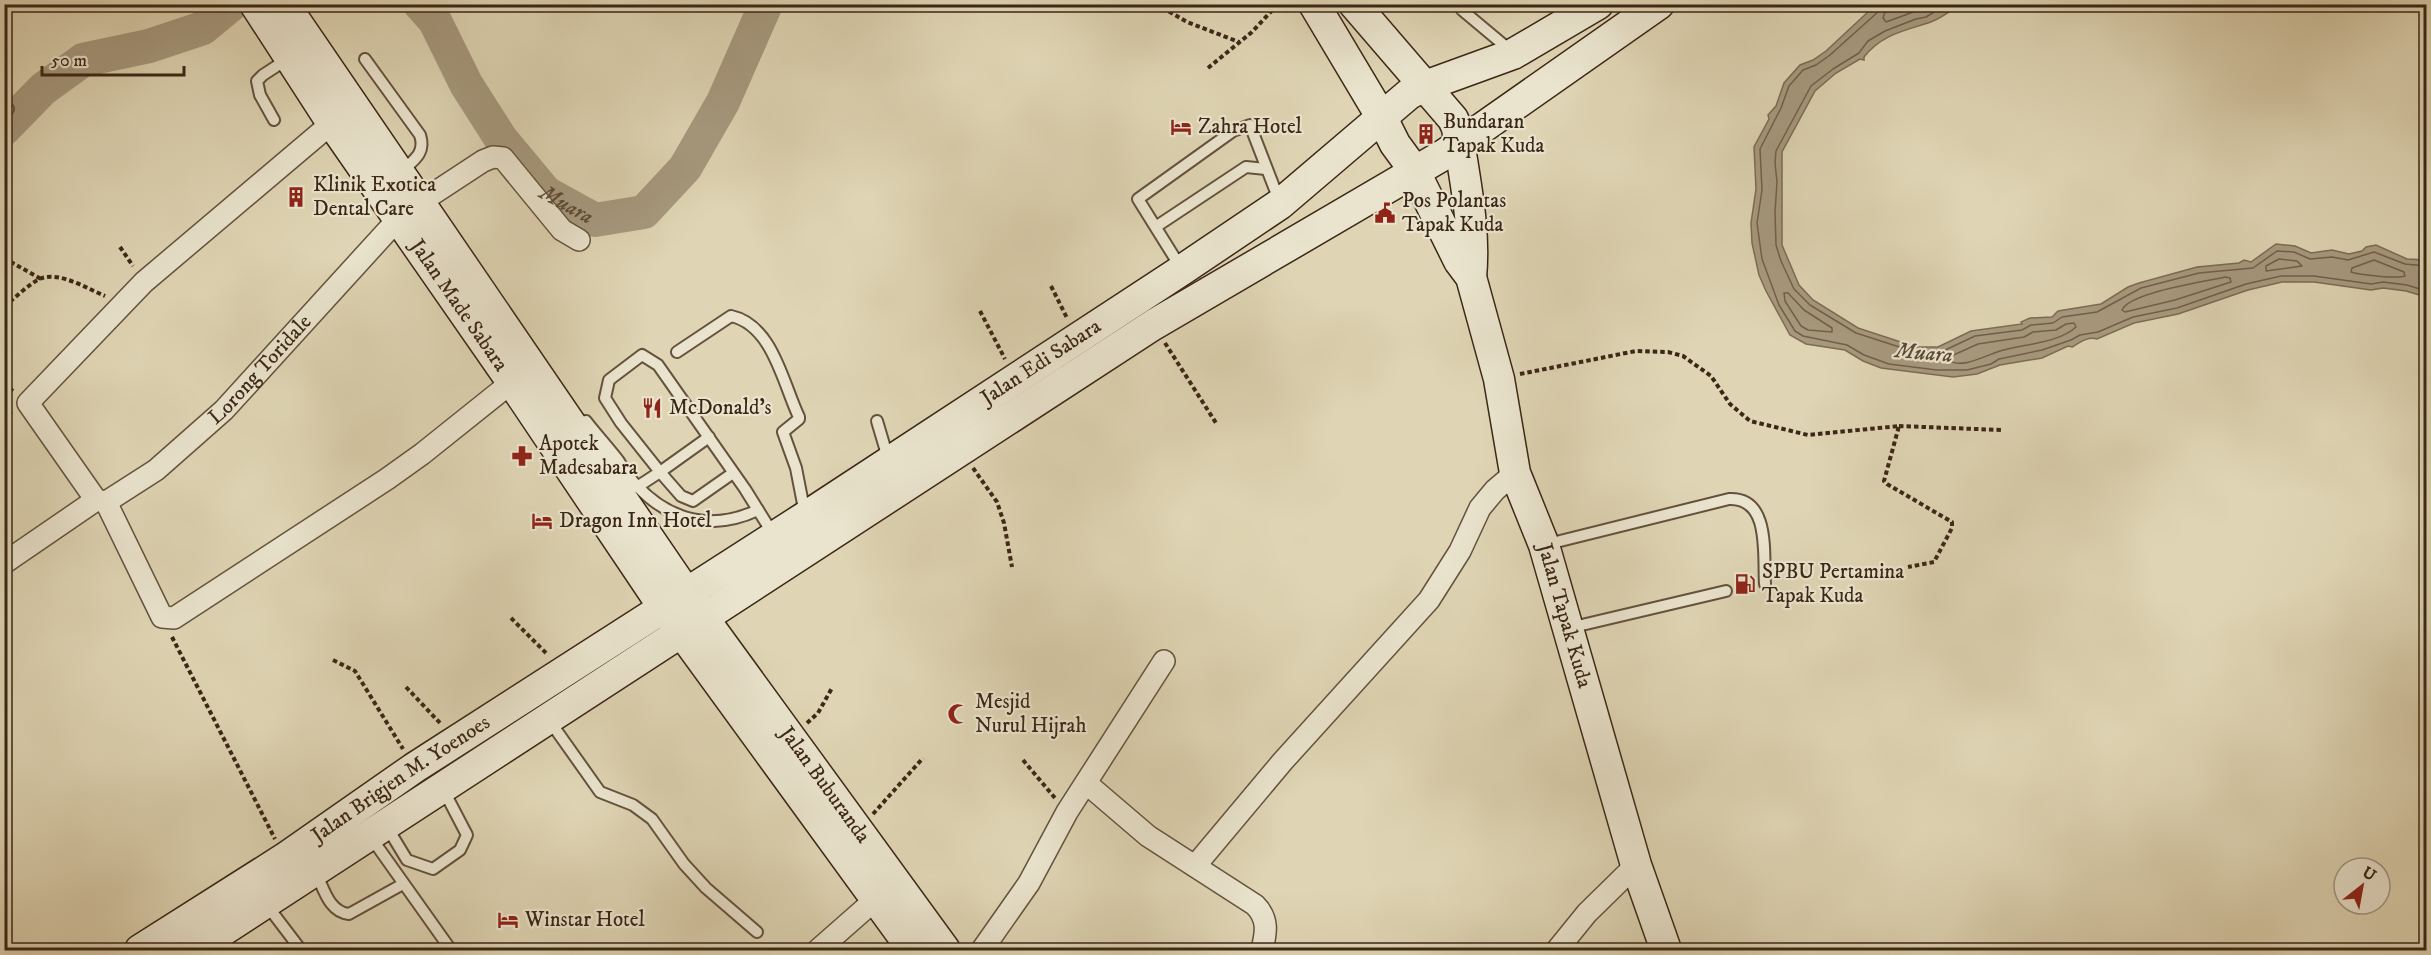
<svg xmlns="http://www.w3.org/2000/svg" width="2431" height="955" font-family="'IM FELL DW Pica',serif">
<rect width="100%" height="100%" fill="#dfd5b4"/>
<filter id="stains"><feTurbulence type="fractalNoise" baseFrequency=".00333" numOctaves="4"/><feColorMatrix values="0 0 0 0 .2 0 0 0 0 .09 0 0 0 0 .02 0 0 0 .5 -.17"/></filter>
<radialGradient id="worn" r=".72"><stop offset=".6" stop-color="#630" stop-opacity="0"/><stop offset="1" stop-color="#630" stop-opacity=".3"/></radialGradient>
<path fill="#a79a7f" stroke="#7c6c55" stroke-width="1.5" d="M 1879,5 L 1961,5 C 1950,10 1941,19 1928,23 C 1903,31 1881,35 1864,57 L 1864,60 L 1860,59 L 1836,73 L 1815,91 L 1782,152 L 1782,245 L 1799,285 L 1813,300 L 1858,328 L 1916,347 L 1938,347 L 1971,331 L 2022,324 L 2021,322 L 2030,318 L 2052,317 L 2058,311 L 2101,304 L 2128,287 L 2139,283 L 2197,267 L 2239,263 L 2244,260 L 2251,262 L 2276,244 L 2295,246 L 2311,253 L 2332,250 L 2349,254 L 2362,251 L 2366,247 L 2376,245 L 2407,259 L 2426,260 L 2426,297 L 2406,291 L 2383,288 L 2371,290 L 2314,282 L 2282,282 L 2248,290 L 2178,314 L 2134,323 L 2097,339 C 2088,336 2079,343 2072,347 L 2068,346 L 2042,358 L 2000,365 L 1977,374 L 1953,377 L 1881,368 L 1863,361 L 1845,350 L 1806,344 L 1790,335 L 1766,291 L 1759,275 L 1752,243 L 1751,223 L 1756,189 L 1754,147 L 1769,119 L 1768,115 L 1776,106 L 1784,83 L 1800,65 L 1813,60 L 1826,51 L 1870,10 Z"/>
<g fill="none" stroke-linecap="round" stroke-linejoin="round">
<g stroke="#71604b" stroke-width="1.5">
<polyline points="1881,4 1879,11 1830,55 1816,65 1803,70 1789,86 1781,108 1760,149 1762,190 1757,223 1762,259 1779,305 1795,331 1803,336 1847,345 1864,355 1889,364 1937,370 1967,370 1991,364 1999,359 2042,350 2071,340 2080,335 2098,332 2133,317 2177,308 2246,284 2281,276 2314,276 2371,284 2383,282 2407,285 2426,291"/>
<polyline points="1888,4 1883,18 1886,22 1935,4"/>
<polyline points="1947,4 1926,17 1916,19 1885,31 1868,41 1859,53 1833,69 1811,86 1776,151 1775,163 1777,182 1775,212 1776,245 1781,261 1794,289 1810,305 1856,333 1915,352 1939,353 1975,336 2022,330 2031,325 2053,323 2062,317 2097,312 2141,288 2199,273 2253,268 2277,251 2294,252 2310,259 2332,257 2348,260 2374,252 2405,264 2426,266"/>
<polygon points="2279,259 2297,261 2302,266 2266,271 2266,266"/>
<path d="M 2374,260 L 2404,272 L 2405,276 C 2397,279 2360,275 2351,272 L 2352,268 Z"/>
<path d="M 2225,277 L 2230,278 L 2231,282 L 2175,300 L 2125,312 L 2122,310 C 2130,292 2205,282 2225,277 Z"/>
<polygon points="1784,293 1788,293 1804,310 1832,328 1832,332 1808,330 1801,326 1785,301"/>
<path d="M 2066,324 L 2074,323 L 2076,327 C 2058,344 2020,344 1997,352 C 1983,357 1961,369 1948,360 L 1949,357 L 1978,344 L 2024,337 L 2033,332 L 2056,330 Z"/>
</g>
<g stroke="#a79a7f" stroke-width="34">
<path id="s1" d="M 420,4 L 435,21 L 466,84 L 501,139 L 546,193 L 595,220 L 644,212 L 685,168 L 723,102 L 766,4"/>
<polyline points="4,129 43,89 83,60 149,46 203,28 232,4"/>
</g>
<g stroke="#64523e" stroke-width="14">
<g id="lane">
<polyline points="1462,10 1511,51"/>
<path d="M 365,59 L 420,135 C 426,153 414,160 402,171"/>
<polyline points="4,103 8,109"/>
<polyline points="274,120 260,95 257,81 263,75 289,58"/>
<polyline points="1157,226 1246,167 1266,169"/>
<polyline points="1181,268 1138,199 1233,131 1250,125 1279,200"/>
<path d="M 677,352 L 731,316 C 773,325 783,384 799,417 L 799,419 L 783,432 L 796,468 L 805,514"/>
<path d="M 586,421 C 596,434 608,447 618,460 C 624,469 630,479 637,486 C 671,522 713,531 758,510"/>
<polyline points="877,421 888,458"/>
<polyline points="709,437 660,472 681,496 693,501 733,473"/>
<polyline points="637,487 660,472 621,423 605,398 609,380 642,355 658,365 745,489 773,534"/>
<path d="M 1544,545 L 1729,499 C 1771,497 1763,555 1765,584"/>
<polyline points="1569,628 1726,591"/>
<polyline points="549,720 600,792 633,805 652,819 684,864 706,888 757,932"/>
<polyline points="387,827 407,860 433,869 460,850 467,835 443,789"/>
<polyline points="370,836 451,950"/>
<path d="M 316,873 C 324,889 329,912 349,914 L 403,884"/>
<polyline points="266,904 301,950"/>
</g>
</g>
<g stroke="#64523e" stroke-width="24">
<g id="street">
<polyline points="332,123 144,282 28,403 96,500 106,502 162,617 174,618 387,479 422,454 512,382"/>
<polyline points="419,203 483,161 493,157 503,158 562,230 579,240"/>
<path id="s2" d="M 106,502 L 156,470 L 224,410 L 399,218"/>
<polyline points="4,563 96,500"/>
<path d="M 1086,783 L 1148,836 L 1255,905 C 1269,919 1266,933 1262,950"/>
<polyline points="1195,866 1283,761 1429,600 1460,551 1480,508 1495,490 1515,473"/>
<polyline points="818,950 876,899"/>
<polyline points="982,950 1029,883 1067,812 1164,661"/>
<polyline points="1557,950 1587,913 1636,865"/>
</g>
</g>
<g stroke="#3b2717" stroke-width="33">
<g id="secondary">
<path id="s3" d="M 255,4 L 332,123 L 512,382 L 664,608 L 913,950"/>
<path id="s4" d="M 284,4 L 704,619 L 945,950"/>
<path id="s5" d="M 1314,4 L 1382,118 L 1395,144 L 1414,170 L 1459,261 L 1471,277 L 1499,379 L 1515,473 L 1544,545 L 1636,865 L 1666,950"/>
<path d="M 1354,4 L 1453,119 L 1457,128 C 1464,177 1476,228 1471,277"/>
<path id="s6" d="M 140,950 L 285,858 L 414,768 L 805,517 L 1182,270 L 1280,204 L 1409,94 L 1425,86 L 1513,54 L 1598,4"/>
<polyline points="193,950 1153,325 1445,154 1659,4"/>
</g>
</g>
<g stroke="#3b2717" stroke-width="4" stroke-dasharray="4.5 3" stroke-linecap="butt">
<polyline points="1156,4 1187,22 1239,42"/>
<polyline points="1208,68 1252,32 1278,4"/>
<polyline points="120,247 133,266"/>
<polyline points="4,258 41,279"/>
<polyline points="1051,286 1067,318"/>
<path d="M 4,306 C 16,298 29,283 42,278 C 61,272 88,289 105,296"/>
<polyline points="980,311 1005,359"/>
<polyline points="1165,343 1216,423"/>
<polyline points="1520,374 1636,351 1668,352 1683,356 1711,376 1730,404 1750,421 1808,435 1899,426 1884,481 1887,484 1952,522 1952,528 1934,562 1908,567"/>
<polyline points="4,384 13,391"/>
<polyline points="4,416 12,412"/>
<polyline points="1899,426 2001,430"/>
<polyline points="973,468 997,502 1004,523 1012,567"/>
<polyline points="511,618 547,654"/>
<polyline points="172,637 275,839"/>
<polyline points="333,660 355,671 403,749"/>
<polyline points="406,687 440,723"/>
<polyline points="807,723 818,713 832,688"/>
<polyline points="1023,760 1055,798"/>
<polyline points="873,814 923,758"/>
</g>
<use href="#lane" stroke="#eae4ce" stroke-width="10"/>
<use href="#street" stroke="#eae4ce" stroke-width="21"/>
<use href="#secondary" stroke="#eae4ce" stroke-width="30"/>
</g>
<defs>
<g id="hotel-bare" transform="scale(1.62)"><path d="M-6-4.5h1.5V1H6V5H4.5V3h-9V5H-6ZM-4 0a1.8 1.8 0 1 1 3.6 0ZM.5 0V-2.5h3Q6-2.5 6 0Z" fill="#8f2418" stroke="#eae4ce" stroke-width="2.5" paint-order="stroke"/></g>
<g id="building-bare" transform="scale(1.62)"><path d="M-4-6H4V6H1V3H-1V6H-4ZM-2.5-4.3h1.7v1.8h-1.7ZM.8-4.3h1.7v1.8H.8ZM-2.5-1h1.7V.8h-1.7ZM.8-1h1.7V.8H.8Z" fill="#8f2418" stroke="#eae4ce" stroke-width="2.5" paint-order="stroke"/></g>
<g id="civic-bare" transform="scale(1.62)"><path d="M-.6-6.5H3V-4.5H.6V-3L4-1V1h2V6H-6V1h2V-1L-.6-3ZM-1.2 2.5V6h2.4V2.5Z" fill="#8f2418" stroke="#eae4ce" stroke-width="2.5" paint-order="stroke"/></g>
<g id="restaurant-bare" transform="scale(1.62)"><path d="M-5-6h1v4h1v-4h1v4h1v-4h1v5L-1.5 .5V6h-2V.5L-5-1ZM5-6V6H3V1.5H1.5Q1.5-4 5-6Z" fill="#8f2418" stroke="#eae4ce" stroke-width="2.5" paint-order="stroke"/></g>
<g id="pharmacy-bare" transform="scale(1.62)"><path d="M-2-6h4v4h4v4h-4v4h-4v-4h-4v-4h4Z" fill="#8f2418" stroke="#eae4ce" stroke-width="2.5" paint-order="stroke"/></g>
<g id="fuel-bare" transform="scale(1.62)"><path d="M-5.5-6h7V0h2V4h1.3V-2.5L3-4.5l.8-.8L6-3V5H2.5V1h-1V6h-7ZM-4.2-4.7v3.2H.2V-4.7Z" fill="#8f2418" stroke="#eae4ce" stroke-width="2.5" paint-order="stroke"/></g>
<g id="mosque-bare" transform="scale(1.62)"><path d="M3.5-4.9A6 6 0 1 0 3.5 4.9A5 5 0 1 1 3.5-4.9Z" fill="#8f2418" stroke="#eae4ce" stroke-width="2.5" paint-order="stroke"/></g>
</defs>
<g fill-rule="evenodd">
<use href="#hotel-bare" x="1181" y="127"/>
<use href="#building-bare" x="1426" y="134"/>
<use href="#building-bare" x="296" y="197"/>
<use href="#civic-bare" x="1385" y="213"/>
<use href="#restaurant-bare" x="652" y="408"/>
<use href="#pharmacy-bare" x="522" y="456"/>
<use href="#hotel-bare" x="542" y="521"/>
<use href="#fuel-bare" x="1745" y="584"/>
<use href="#mosque-bare" x="958" y="714"/>
<use href="#hotel-bare" x="508" y="920"/>
</g>
<g text-anchor="middle" dominant-baseline="central" stroke-width="4.5" stroke-linejoin="round" paint-order="stroke">
<g font-size="21" fill="#3b2717" stroke="#eae4ce" text-anchor="start">
<text x="1443" y="122">Bundaran<tspan x="1443" dy="24">Tapak Kuda</tspan></text>
<text x="1198" y="127">Zahra Hotel</text>
<text x="313" y="185">Klinik Exotica<tspan x="313" dy="24">Dental Care</tspan></text>
<text x="1402" y="201">Pos Polantas<tspan x="1402" dy="24">Tapak Kuda</tspan></text>
<text x="669" y="408">McDonald's</text>
<text x="539" y="444">Apotek<tspan x="539" dy="24">Madesabara</tspan></text>
<text x="559" y="521">Dragon Inn Hotel</text>
<text x="1762" y="572">SPBU Pertamina<tspan x="1762" dy="24">Tapak Kuda</tspan></text>
<text x="975" y="702">Mesjid<tspan x="975" dy="24">Nurul Hijrah</tspan></text>
<text x="525" y="920">Winstar Hotel</text>
</g>
<g font-size="21" fill="#3b2717" stroke="#eae4ce">
<text stroke="none"><textPath href="#s3" startOffset="364">Jalan Made Sabara</textPath></text>
<text stroke="none"><textPath href="#s6" startOffset="1076">Jalan Edi Sabara</textPath></text>
<text stroke="none"><textPath href="#s2" startOffset="204">Lorong Toridale</textPath></text>
<text stroke="none"><textPath href="#s5" startOffset="668">Jalan Tapak Kuda</textPath></text>
<text stroke="none"><textPath href="#s6" startOffset="312">Jalan Brigjen M. Yoenoes</textPath></text>
<text stroke="none"><textPath href="#s4" startOffset="950">Jalan Buburanda</textPath></text>
</g>
<g font-size="22" font-style="italic" fill="#5b4a36" stroke="#eae4ce">
<text stroke="none"><textPath href="#s1" startOffset="252">Muara</textPath></text>
<text transform="translate(1924 353) rotate(5)">Muara</text>
</g>
</g>
<rect width="2431" height="955" fill="none" stroke="#dfd5b4" stroke-width="24"/>
<rect x="6" y="6" width="2419" height="943" fill="none" stroke="#3b2717" stroke-width="3"/>
<rect x="12" y="12" width="2407" height="931" fill="none" stroke="#3b2717" stroke-width="1.5"/>
<g transform="translate(2362 886) rotate(31)"><circle r="28" fill="#eae4ce" stroke="#a49885" stroke-width="1.5"/>
<path d="M0-4.5L10 22L0 15L-10 22Z" fill="#8f2418"/>
<text y="-9" font-size="16" font-weight="bold" text-anchor="middle" fill="#3b2717">U</text>
</g>
<path d="M42 66v9h142v-9" fill="none" stroke="#3b2717" stroke-width="3"/>
<text x="51" y="66" font-size="18" fill="#3b2717" stroke="#eae4ce" stroke-width="4.5" paint-order="stroke">50 m</text>
<rect width="100%" height="100%" filter="url(#stains)"/>
<rect width="100%" height="100%" fill="url(#worn)"/>
</svg>
